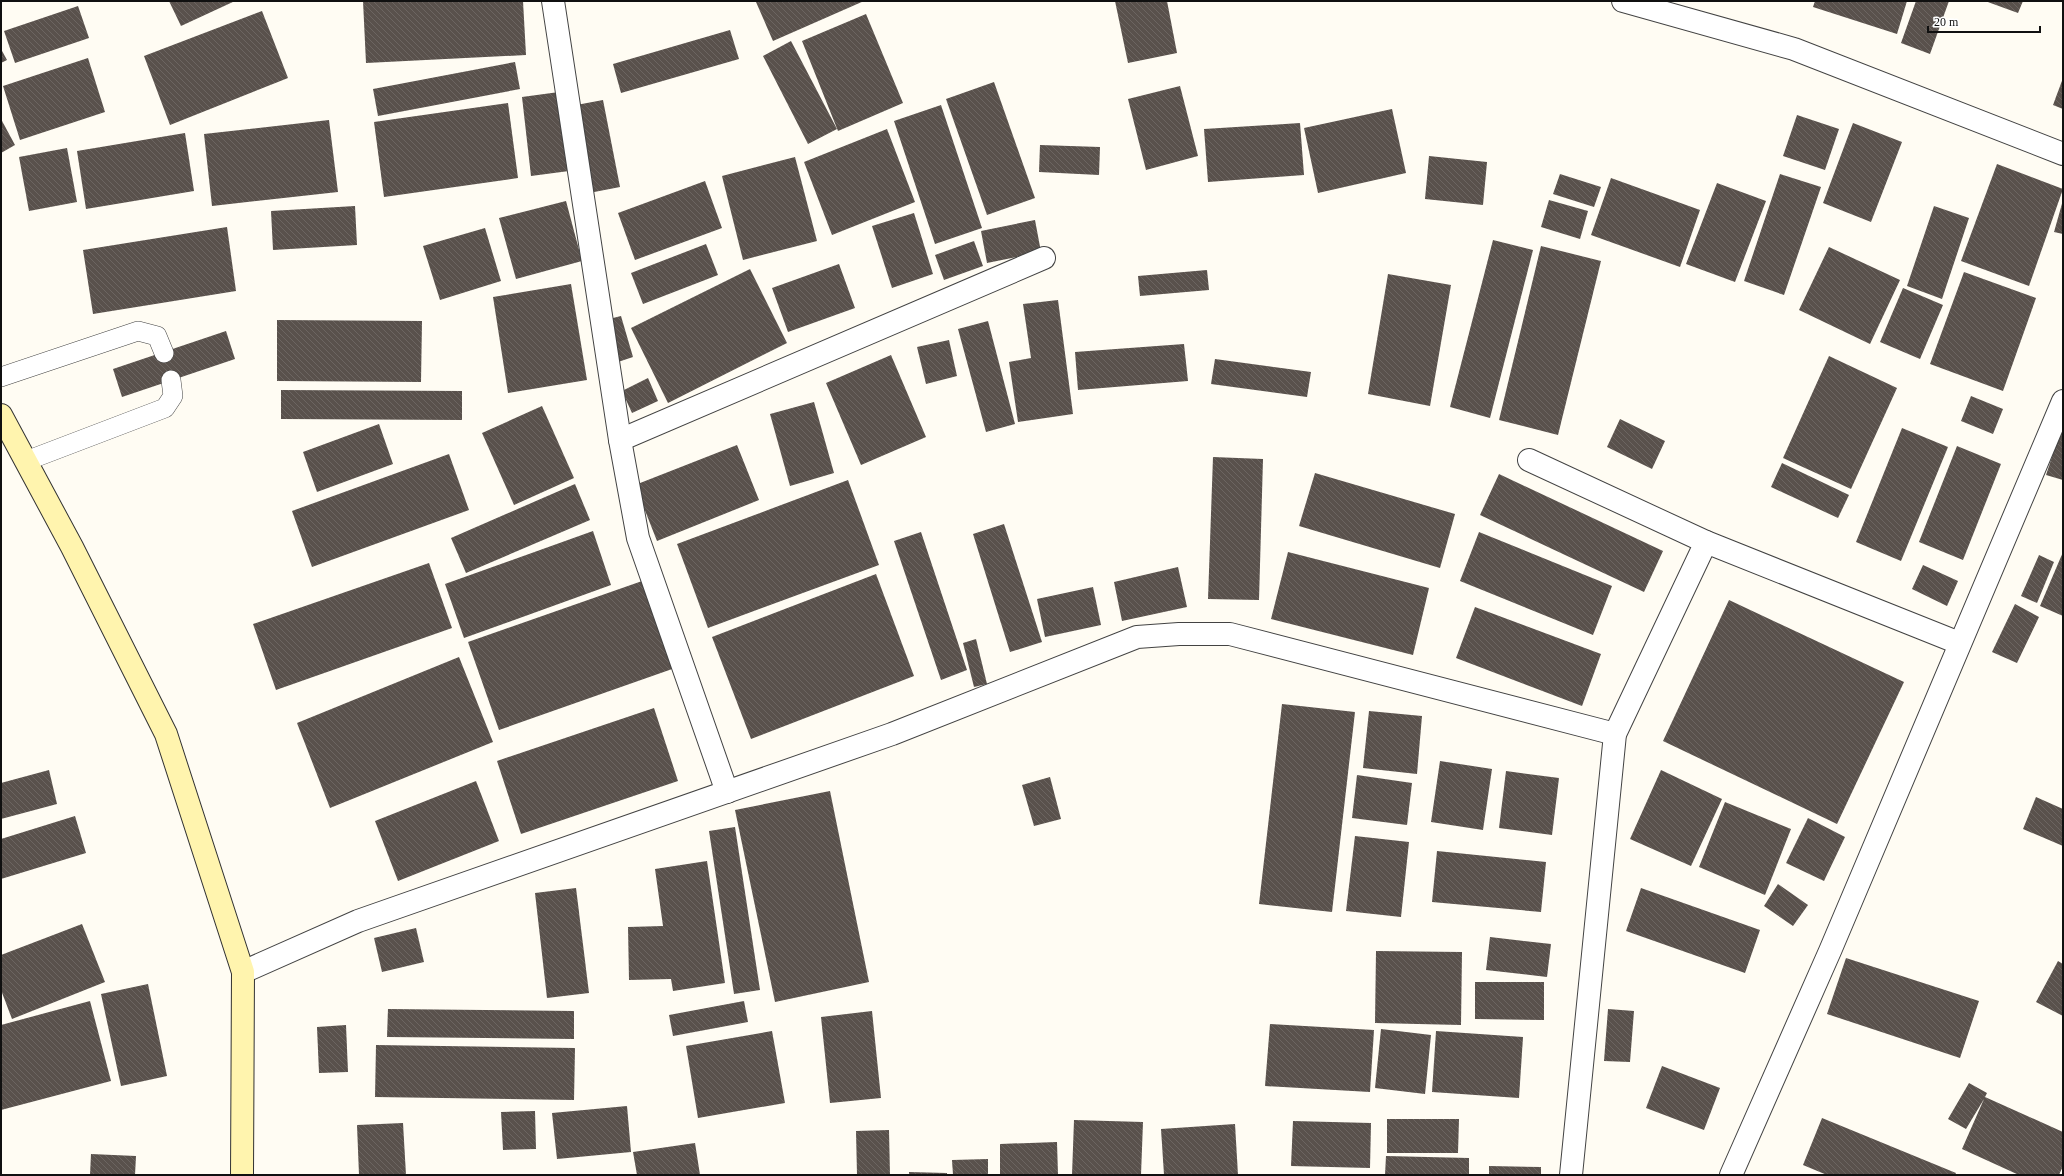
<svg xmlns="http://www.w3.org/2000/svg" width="2064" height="1176" font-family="Georgia,serif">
<defs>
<pattern id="building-back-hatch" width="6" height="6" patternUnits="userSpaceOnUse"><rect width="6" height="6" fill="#59514c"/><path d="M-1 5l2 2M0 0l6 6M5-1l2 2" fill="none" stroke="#6c6561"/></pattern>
</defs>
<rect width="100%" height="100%" fill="#fffcf3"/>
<g fill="url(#building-back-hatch)">
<polygon points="169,1 235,1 181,26"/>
<polygon points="363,1 523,1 526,55 366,63"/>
<polygon points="758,1 864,1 773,41 756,2"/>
<polygon points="1115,1 1167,1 1177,53 1128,63"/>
<polygon points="1815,1 1907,1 1897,34 1813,7"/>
<polygon points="1916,1 1949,1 1930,54 1901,43"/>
<polygon points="1985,1 2023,1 2018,13"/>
<polygon points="78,6 89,38 15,63 4,31"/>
<polygon points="262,11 288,78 170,125 144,56"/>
<polygon points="866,14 903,103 838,131 802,41"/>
<polygon points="730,30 739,59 621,93 613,64"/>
<polygon points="791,41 837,129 808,144 763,56"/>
<polygon points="1,49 7,60 1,63"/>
<polygon points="88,58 105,112 20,140 3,86"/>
<polygon points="515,62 520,89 378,116 373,89"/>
<polygon points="2063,78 2063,109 2053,105"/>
<polygon points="994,82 1035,198 987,215 946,99"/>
<polygon points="1180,86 1198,156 1146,170 1128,99"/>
<polygon points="559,92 569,171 531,176 522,97"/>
<polygon points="603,100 620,187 589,193 571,106"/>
<polygon points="508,103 518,178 384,197 374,122"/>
<polygon points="941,105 982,228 935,244 894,121"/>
<polygon points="1392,109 1406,173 1318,193 1304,128"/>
<polygon points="1797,115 1839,129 1825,170 1783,156"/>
<polygon points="1,119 15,145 1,153"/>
<polygon points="329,120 338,192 212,206 204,134"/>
<polygon points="1300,123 1304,175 1208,182 1204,129"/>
<polygon points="1853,123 1902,142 1871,222 1823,203"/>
<polygon points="887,129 915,202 832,235 804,162"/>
<polygon points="185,133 194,191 86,209 77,151"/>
<polygon points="1040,145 1100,147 1099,175 1039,172"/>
<polygon points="67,148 77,202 29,211 19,157"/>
<polygon points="1429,156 1487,162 1483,205 1425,199"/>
<polygon points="795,157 817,241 743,260 722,176"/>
<polygon points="1997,164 2063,189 2029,286 1961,261"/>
<polygon points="1560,174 1601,187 1594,207 1553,194"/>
<polygon points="1780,174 1821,187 1784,295 1744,281"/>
<polygon points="1611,178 1700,210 1680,267 1591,235"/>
<polygon points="705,181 722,228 635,260 618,213"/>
<polygon points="1717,183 1766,201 1735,282 1686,264"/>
<polygon points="1549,200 1588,211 1580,239 1541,227"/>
<polygon points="2063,200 2063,234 2054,232"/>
<polygon points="566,201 582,261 516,279 499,218"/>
<polygon points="355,206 357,245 273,250 271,211"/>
<polygon points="1934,206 1969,218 1942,299 1907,286"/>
<polygon points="914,213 933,274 892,288 872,226"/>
<polygon points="1035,220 1041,252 987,263 981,231"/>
<polygon points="227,227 236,291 93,314 83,250"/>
<polygon points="485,228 501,281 440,300 423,246"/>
<polygon points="1493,240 1533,250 1490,418 1450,407"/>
<polygon points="974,241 983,266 944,280 935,255"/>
<polygon points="706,244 718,275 643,304 631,273"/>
<polygon points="1541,246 1601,261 1558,435 1499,420"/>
<polygon points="1829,247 1900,280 1870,344 1799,310"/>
<polygon points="839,264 855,308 788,332 772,288"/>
<polygon points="750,269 787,343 668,403 631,328"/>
<polygon points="1207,270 1209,290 1140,296 1138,276"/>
<polygon points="1964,272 2036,298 2003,391 1930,364"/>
<polygon points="1388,274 1451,285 1430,406 1368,394"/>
<polygon points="571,284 587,380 508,393 493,297"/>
<polygon points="1903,288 1943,305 1920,359 1880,342"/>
<polygon points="1058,300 1073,414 1018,422 1009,362 1031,358 1023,304"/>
<polygon points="621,316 633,357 618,362 605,320"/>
<polygon points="277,320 422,321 421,382 277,381"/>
<polygon points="988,321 1015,424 986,432 958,329"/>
<polygon points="226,331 235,359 122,397 113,369"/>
<polygon points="949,340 957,376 926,384 917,347"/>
<polygon points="1184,344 1188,381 1078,390 1075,352"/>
<polygon points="891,355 926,437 861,465 826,383"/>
<polygon points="1829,356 1897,388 1851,489 1783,458"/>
<polygon points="1215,359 1311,372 1307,397 1211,384"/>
<polygon points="648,378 658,401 632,413 622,391"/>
<polygon points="281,390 462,391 462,420 281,419"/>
<polygon points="1971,396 2003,409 1993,434 1961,421"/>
<polygon points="814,402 834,473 790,486 770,414"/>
<polygon points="542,406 574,478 514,505 482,433"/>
<polygon points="1620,419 1665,441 1652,469 1607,447"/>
<polygon points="379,424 393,464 317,492 303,452"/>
<polygon points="2063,424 2063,480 2046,475"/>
<polygon points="1902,428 1948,447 1901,561 1856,542"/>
<polygon points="737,445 759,500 657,541 635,485"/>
<polygon points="1957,446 2001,464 1963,560 1919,542"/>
<polygon points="449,454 469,510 312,567 292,511"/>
<polygon points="1213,457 1263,459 1259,600 1208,599"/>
<polygon points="1782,463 1849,495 1838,518 1771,487"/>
<polygon points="1315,473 1455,514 1440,568 1299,526"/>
<polygon points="1499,474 1663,551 1644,592 1480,515"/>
<polygon points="848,480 879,565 708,628 677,544"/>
<polygon points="575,484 590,520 466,573 451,538"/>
<polygon points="1004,524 1042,642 1010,652 973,534"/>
<polygon points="593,531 611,585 464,638 445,584"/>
<polygon points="921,532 967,670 941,680 894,541"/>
<polygon points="1479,532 1612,586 1593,635 1460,581"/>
<polygon points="1288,552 1429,588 1413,655 1271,619"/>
<polygon points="2063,552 2063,616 2040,606"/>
<polygon points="2039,555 2054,562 2037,603 2021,596"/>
<polygon points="429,563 452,628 276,690 253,624"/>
<polygon points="1923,565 1958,581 1947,606 1912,589"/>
<polygon points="1178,567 1187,607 1122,621 1114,582"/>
<polygon points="876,574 914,676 751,739 712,637"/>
<polygon points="645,580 675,668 499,730 468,642"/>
<polygon points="1093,587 1101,625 1045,637 1037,599"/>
<polygon points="1729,600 1904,682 1837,824 1663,741"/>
<polygon points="2015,604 2039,617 2017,663 1992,652"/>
<polygon points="1475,607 1601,654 1582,706 1456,658"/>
<polygon points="976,639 987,684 974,687 963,643"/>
<polygon points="459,657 493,742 330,808 297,723"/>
<polygon points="1282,704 1355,712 1332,912 1259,904"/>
<polygon points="654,708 678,781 521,834 497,761"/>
<polygon points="1369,711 1422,716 1417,774 1363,768"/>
<polygon points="1440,761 1492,769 1483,830 1431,822"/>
<polygon points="49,770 57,804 1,819 1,783"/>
<polygon points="1661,770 1722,799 1691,866 1630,839"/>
<polygon points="1506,771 1559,778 1552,835 1499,828"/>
<polygon points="1357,775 1412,783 1407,825 1352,818"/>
<polygon points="1050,777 1061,819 1034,826 1022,785"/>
<polygon points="476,781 499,841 398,881 375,821"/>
<polygon points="830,791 869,982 775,1002 735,810"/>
<polygon points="2036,797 2063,809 2063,846 2023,829"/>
<polygon points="1725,802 1791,829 1765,895 1699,867"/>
<polygon points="75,816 86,853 1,879 1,839"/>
<polygon points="1808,818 1845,837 1824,881 1786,863"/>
<polygon points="735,827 760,990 734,994 709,831"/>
<polygon points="1355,836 1409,842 1401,917 1346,911"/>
<polygon points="1437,851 1546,862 1541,912 1432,902"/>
<polygon points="707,861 725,983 673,991 671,979 629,980 628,927 663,926 655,869"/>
<polygon points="1778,884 1808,905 1793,926 1764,906"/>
<polygon points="576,888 589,993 547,998 535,893"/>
<polygon points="1641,888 1760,930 1745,973 1626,931"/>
<polygon points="82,924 105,982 12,1019 1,990 1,955"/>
<polygon points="416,928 424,962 382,972 374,938"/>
<polygon points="1490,937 1551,944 1547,977 1486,970"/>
<polygon points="1376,951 1462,952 1461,1025 1375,1023"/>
<polygon points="1846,958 1979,1001 1960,1058 1827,1014"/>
<polygon points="2058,961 2063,964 2063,1016 2036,1002"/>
<polygon points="1475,982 1544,982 1544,1020 1475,1019"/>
<polygon points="148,984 167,1076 121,1086 101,994"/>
<polygon points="90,1001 111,1081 1,1110 1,1025"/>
<polygon points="744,1001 748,1022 673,1036 669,1015"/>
<polygon points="388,1009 574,1011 574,1039 387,1037"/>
<polygon points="1608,1009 1634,1011 1630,1062 1604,1061"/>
<polygon points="872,1011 881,1098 830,1103 821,1017"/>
<polygon points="1270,1024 1374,1030 1370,1092 1265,1086"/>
<polygon points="346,1025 348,1072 319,1073 317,1027"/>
<polygon points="1381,1029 1431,1035 1425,1094 1375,1088"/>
<polygon points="772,1031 785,1103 698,1118 686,1046"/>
<polygon points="1436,1031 1523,1037 1519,1098 1432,1092"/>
<polygon points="376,1045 575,1048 574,1100 375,1097"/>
<polygon points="1662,1066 1720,1088 1704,1130 1646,1108"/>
<polygon points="1969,1083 1987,1093 1985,1097 2063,1132 2063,1166 2059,1175 2019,1175 1962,1149 1984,1099 1966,1129 1948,1119"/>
<polygon points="627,1106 631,1152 557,1159 552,1113"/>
<polygon points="535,1111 536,1149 503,1150 501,1112"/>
<polygon points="1822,1118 1956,1173 1955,1175 1827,1175 1803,1165"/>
<polygon points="1387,1119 1459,1119 1458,1153 1387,1153"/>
<polygon points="1074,1120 1143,1122 1141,1175 1072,1175"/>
<polygon points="1293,1121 1371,1123 1370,1168 1291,1166"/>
<polygon points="403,1123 406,1175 359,1175 357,1125"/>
<polygon points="1235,1124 1238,1175 1164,1175 1161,1129"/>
<polygon points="889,1130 890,1175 857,1175 856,1131"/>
<polygon points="1057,1142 1058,1175 1000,1175 1000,1144"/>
<polygon points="695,1143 700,1175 637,1175 633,1152"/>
<polygon points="91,1154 136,1156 135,1175 90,1175"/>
<polygon points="1386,1156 1469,1158 1469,1175 1385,1175"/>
<polygon points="988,1159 988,1175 953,1175 952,1160"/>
<polygon points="1489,1166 1541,1167 1541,1175 1489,1175"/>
<polygon points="909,1172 947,1173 947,1175 909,1175"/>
</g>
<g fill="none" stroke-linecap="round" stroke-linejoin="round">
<g stroke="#434343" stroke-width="20">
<g id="lane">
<polyline points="1,377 138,331 157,336 164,353"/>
<polyline points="26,461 165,408 173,396 171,380"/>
</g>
</g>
<g stroke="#434343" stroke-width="24">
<g id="street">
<polyline points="553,1 620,440 638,538 727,792"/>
<polyline points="1623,1 1794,49 2063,154"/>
<polyline points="620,440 1044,258"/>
<polyline points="1529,460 1706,542"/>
<polyline points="243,972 358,921 892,734 1137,637 1179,634 1230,634 1615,734"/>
<polyline points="1571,1175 1615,734 1706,542 1959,643"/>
<polyline points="1731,1175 1830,951 2063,401"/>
</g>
</g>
<g stroke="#323232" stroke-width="24">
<polyline id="secondary" points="1,415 72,547 166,734 243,972 242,1175"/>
</g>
<use href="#lane" stroke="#fff" stroke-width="19"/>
<use href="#street" stroke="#fff" stroke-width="22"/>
<use href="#secondary" stroke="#fff4ae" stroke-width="22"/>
</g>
<rect width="2064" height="1176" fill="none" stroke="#101010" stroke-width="4"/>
<path d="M1928 26v6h112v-6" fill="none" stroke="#101010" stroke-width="2"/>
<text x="1934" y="26" font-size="12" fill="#101010" stroke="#ffffff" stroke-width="3" paint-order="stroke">20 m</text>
</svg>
